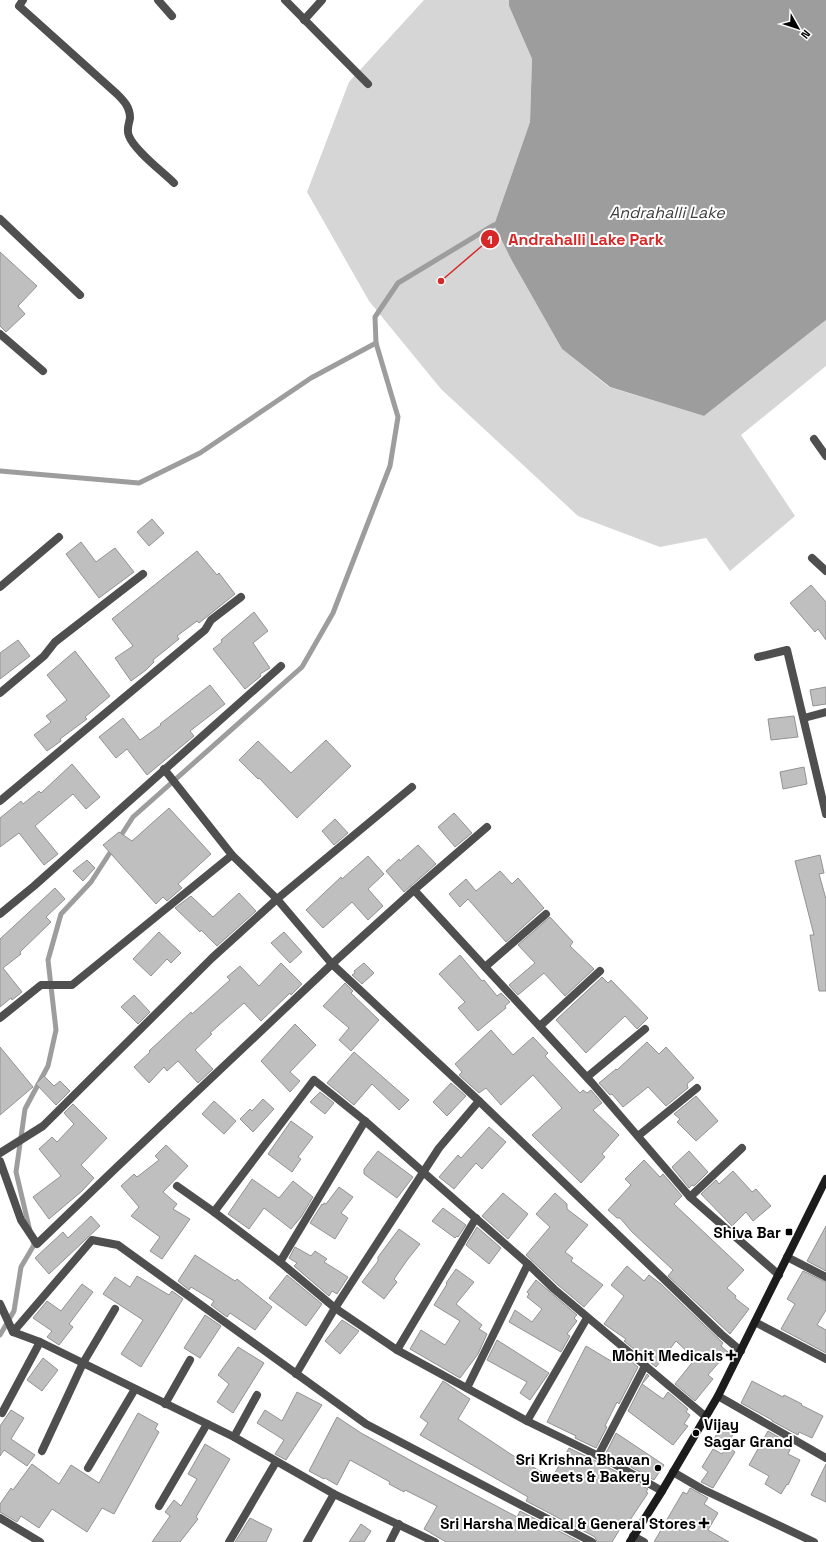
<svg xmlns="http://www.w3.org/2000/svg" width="826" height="1542" font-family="'Space Grotesk',sans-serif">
<rect width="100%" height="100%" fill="#fff"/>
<polygon fill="#d6d6d6" points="424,0 509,0 509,6 532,59 530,122 494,225 512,261 562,349 609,387 704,416 826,320 826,366 741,435 795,516 730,571 706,538 660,547 578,516 441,389 369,301 307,192 349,82"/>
<polygon fill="#9d9d9d" points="509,0 826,0 826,320 704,416 610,387 562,349 512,261 494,225 530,122 532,59 509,6"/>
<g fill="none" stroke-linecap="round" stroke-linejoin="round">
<g stroke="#9d9d9d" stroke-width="5">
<polyline points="0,471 139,483 200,453 311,378 376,343 375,317 398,283 494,225 501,224"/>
<polyline points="118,840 133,817 302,667 333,613 390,466 398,417 376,343"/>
<polyline points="30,1231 16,1172 25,1109 48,1066 56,1030 48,960 61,914 91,882 113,848"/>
<polyline points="0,1335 14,1311 21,1267 34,1245 33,1240"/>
</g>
</g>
<g fill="#bfbfbf" stroke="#939393">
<polygon points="0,252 37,286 18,306 25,314 6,332 0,326"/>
<polygon points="152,519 164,533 149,546 137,532"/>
<polygon points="81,542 96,562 115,548 134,572 99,598 66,554"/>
<polygon points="197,551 217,575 219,573 235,594 199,623 197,621 177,636 179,639 153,660 154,662 146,670 131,681 115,658 133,646 112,619"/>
<polygon points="811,585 826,602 826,640 818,629 815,632 790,603"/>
<polygon points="254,612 268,631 253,643 270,668 260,674 261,676 245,689 213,649 222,642 221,640"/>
<polygon points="18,640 30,656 0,679 0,653"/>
<polygon points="75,651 110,696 85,717 87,719 60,739 61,741 47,751 34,735 51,722 46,716 67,700 47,675"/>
<polygon points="210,685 225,704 190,731 194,736 147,775 127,749 116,758 99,737 123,718 140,740 161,725 160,724"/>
<polygon points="826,687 826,704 813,706 810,690"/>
<polygon points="794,716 798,737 771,740 768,719"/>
<polygon points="326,740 351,766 297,818 259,778 258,779 239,760 258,741 291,773"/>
<polygon points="72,764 100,797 86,809 73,794 35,826 58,854 44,865 19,833 0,847 0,818 21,801 23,804 39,791 41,793"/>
<polygon points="804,767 807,784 783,789 780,772"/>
<polygon points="169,808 211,854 178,884 182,888 167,901 163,897 156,904 103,845 119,832 132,841"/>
<polygon points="454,813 472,833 455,847 438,827"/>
<polygon points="335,819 348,833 334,845 322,831"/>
<polygon points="418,845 436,864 404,892 386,871 399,859 400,861"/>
<polygon points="820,855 824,873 819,874 826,899 826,991 819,991 810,935 814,935 795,861"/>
<polygon points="368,856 384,874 368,889 383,906 368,920 352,902 323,928 306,910 341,877 342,879"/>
<polygon points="87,860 95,868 83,881 73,871"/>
<polygon points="500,871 512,884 518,878 544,908 506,942 468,899 460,907 449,894 466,879 476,891"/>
<polygon points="55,888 65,899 46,917 51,922 20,952 21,954 3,968 22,992 12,1000 11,998 0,1007 0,939"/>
<polygon points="239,893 256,911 217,946 201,930 200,932 175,908 191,896 213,917"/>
<polygon points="550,917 573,942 570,946 594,969 565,996 544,973 518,995 509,985 535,963 518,945"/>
<polygon points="159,932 181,953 171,963 167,959 151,976 133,959"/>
<polygon points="284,932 302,952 290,963 271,943"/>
<polygon points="460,955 482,981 484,980 497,996 501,993 510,1002 505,1006 506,1008 478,1031 458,1008 465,1002 439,974"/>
<polygon points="281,963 302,984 291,995 290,993 261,1021 244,1003 210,1033 212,1034 195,1050 213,1069 198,1083 178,1061 167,1071 164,1067 149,1083 134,1067 150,1052 149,1051 191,1012 192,1014 230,980 227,977 240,966 259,986"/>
<polygon points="364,963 374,973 362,984 352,975 355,973 354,971"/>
<polygon points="602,977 608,983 611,980 648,1018 637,1029 625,1016 586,1053 556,1020"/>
<polygon points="345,983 353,991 351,993 379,1020 351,1051 339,1040 349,1028 323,1006"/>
<polygon points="134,995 150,1012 138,1024 121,1007"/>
<polygon points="295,1024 316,1045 290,1072 300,1081 290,1092 261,1061"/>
<polygon points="491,1030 513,1055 533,1037 548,1053 545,1056 580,1093 583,1090 587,1093 591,1090 602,1103 593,1110 619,1135 602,1154 605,1157 581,1183 532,1135 562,1108 533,1075 501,1105 486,1088 479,1093 459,1075 462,1072 455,1064"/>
<polygon points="647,1042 659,1054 666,1047 694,1078 687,1084 688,1088 666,1106 648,1087 623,1107 612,1094 610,1095 599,1083 616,1069 617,1070"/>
<polygon points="0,1047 33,1087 0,1115"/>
<polygon points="354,1052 409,1100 399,1110 372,1084 354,1105 327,1083"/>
<polygon points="44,1076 54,1086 60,1081 70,1091 56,1105 36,1084"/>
<polygon points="451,1083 466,1096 447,1116 433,1102"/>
<polygon points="320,1092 334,1103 325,1114 310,1102"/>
<polygon points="696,1096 718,1121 696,1141 677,1122 680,1119 674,1114"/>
<polygon points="263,1099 274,1109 253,1132 240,1119 250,1109 252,1111"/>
<polygon points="214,1101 236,1121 224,1134 202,1114"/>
<polygon points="73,1104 107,1138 81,1165 94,1178 82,1191 49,1219 33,1197 61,1176 39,1149 52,1137 57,1142 74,1124 64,1113"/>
<polygon points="291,1121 313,1137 298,1157 301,1159 292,1172 268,1154"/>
<polygon points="489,1127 506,1142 482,1169 476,1163 454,1189 439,1177 458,1155 461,1158"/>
<polygon points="166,1145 188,1166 163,1192 177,1204 173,1209 190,1219 162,1259 150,1251 160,1237 131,1216 139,1207 121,1186 134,1174 137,1177 159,1160 155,1156"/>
<polygon points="378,1151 413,1177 397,1198 364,1174 364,1169"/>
<polygon points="689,1151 708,1172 694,1186 692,1185 689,1188 672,1167"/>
<polygon points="644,1160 660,1177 663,1174 682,1196 674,1204 744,1270 727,1288 736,1296 735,1298 749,1309 730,1334 668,1276 673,1270 632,1232 620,1218 617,1218 608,1210 631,1185 625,1179"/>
<polygon points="733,1171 752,1192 756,1189 771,1206 753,1221 746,1212 732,1226 701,1194 716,1180 719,1184"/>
<polygon points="252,1179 279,1198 293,1181 313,1197 301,1217 291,1229 264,1208 249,1229 228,1214"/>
<polygon points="339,1187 353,1197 341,1213 348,1218 335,1239 310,1223 322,1204 323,1205 324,1203 326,1204"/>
<polygon points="503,1193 528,1214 508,1239 482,1216"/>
<polygon points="555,1193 567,1204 567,1209 588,1225 565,1252 573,1258 571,1261 603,1285 584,1307 558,1285 526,1255 550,1227 536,1214"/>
<polygon points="443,1208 466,1225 458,1237 457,1236 455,1238 432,1221"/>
<polygon points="91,1216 100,1226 49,1274 35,1258 63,1232 68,1238"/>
<polygon points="826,1226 826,1271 807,1261"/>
<polygon points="477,1227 501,1248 489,1264 466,1245"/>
<polygon points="399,1229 420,1244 408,1259 394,1279 397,1282 384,1299 362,1282 378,1261 378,1257"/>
<polygon points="295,1247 311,1256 315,1251 327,1259 324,1262 348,1277 337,1294 332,1291 329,1296 294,1266 297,1263 289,1258"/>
<polygon points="195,1255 235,1281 237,1279 272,1307 255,1330 230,1313 227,1317 211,1305 214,1301 191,1287 189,1290 178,1281"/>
<polygon points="627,1266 644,1281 649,1275 661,1284 723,1343 721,1346 728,1352 708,1375 713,1379 695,1401 675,1384 695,1359 676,1341 656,1367 624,1341 626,1339 604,1324 624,1296 611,1285"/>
<polygon points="456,1269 474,1282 456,1304 482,1325 479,1329 487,1334 478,1354 460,1378 410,1349 421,1330 445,1345 460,1321 434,1305 447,1284 446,1283"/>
<polygon points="803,1271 826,1282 826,1310 817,1325 826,1330 826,1353 781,1329 795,1304 787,1299"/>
<polygon points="287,1275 322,1304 306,1326 269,1298"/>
<polygon points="137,1276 169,1295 172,1291 183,1299 141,1367 121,1354 143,1320 103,1294 115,1277 130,1287"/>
<polygon points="536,1280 577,1315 574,1318 577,1321 567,1334 570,1336 561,1352 509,1322 515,1310 532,1322 542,1309 527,1297 529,1294 527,1292"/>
<polygon points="82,1284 93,1292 69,1324 73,1327 59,1345 47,1337 52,1331 33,1318 47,1301 61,1311"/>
<polygon points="205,1315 221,1326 200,1358 184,1348"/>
<polygon points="342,1320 359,1331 340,1354 325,1341"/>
<polygon points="497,1340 549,1373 530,1400 520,1393 527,1382 487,1360"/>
<polygon points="586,1346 611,1361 618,1350 638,1367 619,1404 617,1402 605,1426 607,1427 596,1448 575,1438 576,1436 547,1422"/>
<polygon points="238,1347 264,1363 233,1413 217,1402 229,1384 218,1375"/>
<polygon points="43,1358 58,1370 42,1391 27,1380"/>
<polygon points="647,1374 649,1376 642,1384 663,1399 668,1392 688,1409 686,1412 690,1415 684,1424 688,1426 673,1445 628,1411"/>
<polygon points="443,1381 470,1399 458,1419 512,1455 552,1478 569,1448 608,1467 648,1489 646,1492 648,1493 626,1526 623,1524 612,1542 597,1542 595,1537 526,1501 528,1497 420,1435 428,1423 420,1417"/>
<polygon points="752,1381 783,1397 784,1395 802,1404 801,1405 823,1416 812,1438 799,1432 798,1435 772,1421 772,1420 741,1403"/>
<polygon points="297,1392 322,1405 286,1460 275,1454 284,1440 257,1423 265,1410 282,1421"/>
<polygon points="11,1410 24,1418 11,1439 35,1455 27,1466 4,1450 0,1456 0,1426"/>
<polygon points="138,1413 158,1424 155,1429 159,1432 114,1514 102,1508 87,1532 52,1509 39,1528 21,1516 17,1522 0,1512 0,1504 11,1488 13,1490 32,1464 59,1484 71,1465 99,1483"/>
<polygon points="337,1417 361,1433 417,1464 517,1517 520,1511 580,1542 446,1542 424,1529 437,1506 405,1490 404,1492 389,1484 390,1482 350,1460 337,1485 325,1478 324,1479 309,1471"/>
<polygon points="725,1420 737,1427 724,1451 727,1446 735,1452 713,1488 701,1482 708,1472 702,1467 713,1449 722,1454 724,1451 711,1444"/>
<polygon points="768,1431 792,1445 788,1454 800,1460 788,1485 787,1484 781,1494 765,1484 769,1476 749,1465"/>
<polygon points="616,1433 664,1465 654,1480 606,1453"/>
<polygon points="205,1444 230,1459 196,1517 198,1519 180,1542 152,1542 170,1516 165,1512 174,1500 181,1506 197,1479 188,1474"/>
<polygon points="826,1464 826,1502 811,1495"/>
<polygon points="690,1488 708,1498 704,1504 718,1513 708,1530 729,1542 654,1542 683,1492 687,1494"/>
<polygon points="250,1518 272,1529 266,1542 235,1542"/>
<polygon points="361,1524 371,1531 364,1542 349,1542"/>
</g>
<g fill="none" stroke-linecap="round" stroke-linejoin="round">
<polyline stroke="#4f4f4f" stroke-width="8" points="296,1374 335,1308 424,1171"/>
<g stroke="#4f4f4f" stroke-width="8">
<path d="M 23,0 L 19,6 L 117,94 C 124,101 130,107 130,118 C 129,124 126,130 129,136 C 134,150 163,172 174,183"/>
<polyline points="158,0 172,16"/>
<polyline points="285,0 368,84"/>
<polyline points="304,20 322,0"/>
<polyline points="0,219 80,295"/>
<polyline points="0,334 43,371"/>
<polyline points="814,439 826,456"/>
<polyline points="812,558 826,571"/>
<polyline points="0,587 59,537"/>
<polyline points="758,657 787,650 826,814"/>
<polyline points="0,693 44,656 55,642 143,574"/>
<polyline points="804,718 826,712"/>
<polyline points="412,787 277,899 332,964 414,890 487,827"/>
<polyline points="0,801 205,630 211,620 241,597"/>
<polyline points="414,890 592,1083 690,1197 779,1275"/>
<polyline points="0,914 34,886 281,666"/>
<polyline points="485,967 546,914"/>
<polyline points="0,1018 41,985 72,985 232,855"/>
<polyline points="540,1026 600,971"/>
<polyline points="587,1077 645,1029"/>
<polyline points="638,1136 697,1088"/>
<polyline points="0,1153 43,1126 212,958 277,899 232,855 164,769"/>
<polyline points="0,1161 21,1220 37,1244 117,1167 332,964 479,1101 721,1334 741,1351"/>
<polyline points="424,1171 439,1148 479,1101"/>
<polyline points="177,1186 214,1212"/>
<polyline points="690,1197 742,1148"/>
<polyline points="787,1257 826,1277"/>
<polyline points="280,1262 365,1121"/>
<polyline points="0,1304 13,1332 40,1342 234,1437 334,1494 435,1542"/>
<polyline points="755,1322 826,1359"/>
<polyline points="13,1332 92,1240 118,1245 366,1424 592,1542"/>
<polyline points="397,1350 476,1218"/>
<polyline points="467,1388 528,1264"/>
<polyline points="718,1396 826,1458"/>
<polyline points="165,1404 190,1360"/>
<polyline points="2,1413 40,1342"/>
<polyline points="527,1421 587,1318"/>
<polyline points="234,1437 257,1395"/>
<polyline points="42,1451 83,1363 115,1309"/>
<polyline points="598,1456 645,1366"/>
<polyline points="88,1468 135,1389"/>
<polyline points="673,1472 702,1489 814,1542"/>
<polyline points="662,1491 611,1462 527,1421 397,1350 335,1308 280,1262 214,1212 314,1080 365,1121 528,1264 554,1289 705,1416"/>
<polyline points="159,1506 207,1424"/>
<polyline points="0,1518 40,1542"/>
<polyline points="633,1536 644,1542"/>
<polyline points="229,1542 276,1462"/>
<polyline points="307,1542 334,1494"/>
<polyline points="390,1542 399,1524"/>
</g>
<polyline stroke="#1c1c1c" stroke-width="8" points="630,1542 662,1491 718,1396 826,1179"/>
</g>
<g fill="#000" stroke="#fff" stroke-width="1.5">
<rect x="785" y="1228" width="8" height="8" rx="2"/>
<path d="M729 1349h4v4h4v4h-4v4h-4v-4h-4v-4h4z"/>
<circle cx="696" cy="1433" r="4"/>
<circle cx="658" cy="1468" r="4"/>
<path d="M702 1517h4v4h4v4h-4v4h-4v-4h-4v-4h4z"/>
</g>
<g text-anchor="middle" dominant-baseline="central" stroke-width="4" stroke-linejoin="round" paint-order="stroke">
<g font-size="15" font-weight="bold" fill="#000" stroke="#fff" text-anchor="end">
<text x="781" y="1232">Shiva Bar</text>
<text x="723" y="1355">Mohit Medicals</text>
<text x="704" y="1424" text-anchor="start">Vijay<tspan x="704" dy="17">Sagar Grand</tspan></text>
<text x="650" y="1459">Sri Krishna Bhavan<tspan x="650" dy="17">Sweets &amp; Bakery</tspan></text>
<text x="696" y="1523">Sri Harsha Medical &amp; General Stores</text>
</g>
<g font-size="16" font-style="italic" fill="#3e3e3e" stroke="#fff">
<text x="667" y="212">Andrahalli Lake</text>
</g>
</g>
<path fill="none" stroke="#d62828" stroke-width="1.5" d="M441 281L490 239"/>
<g fill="#d62828" stroke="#fff" stroke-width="1.5">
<circle cx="441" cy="281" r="4"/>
<circle cx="490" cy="239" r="10"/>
</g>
<g font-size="12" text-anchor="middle" font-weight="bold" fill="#fff">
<text x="490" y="244">1</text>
</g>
<g font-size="16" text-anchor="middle" font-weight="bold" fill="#d62828" stroke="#fff" stroke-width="4" stroke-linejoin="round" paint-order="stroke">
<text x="586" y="245">Andrahalli Lake Park</text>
</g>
<g transform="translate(798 28) rotate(129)" stroke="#ffffff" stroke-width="3" paint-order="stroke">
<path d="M0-3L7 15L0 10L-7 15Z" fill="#000000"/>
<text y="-6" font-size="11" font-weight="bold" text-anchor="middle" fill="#000000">N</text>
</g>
</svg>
